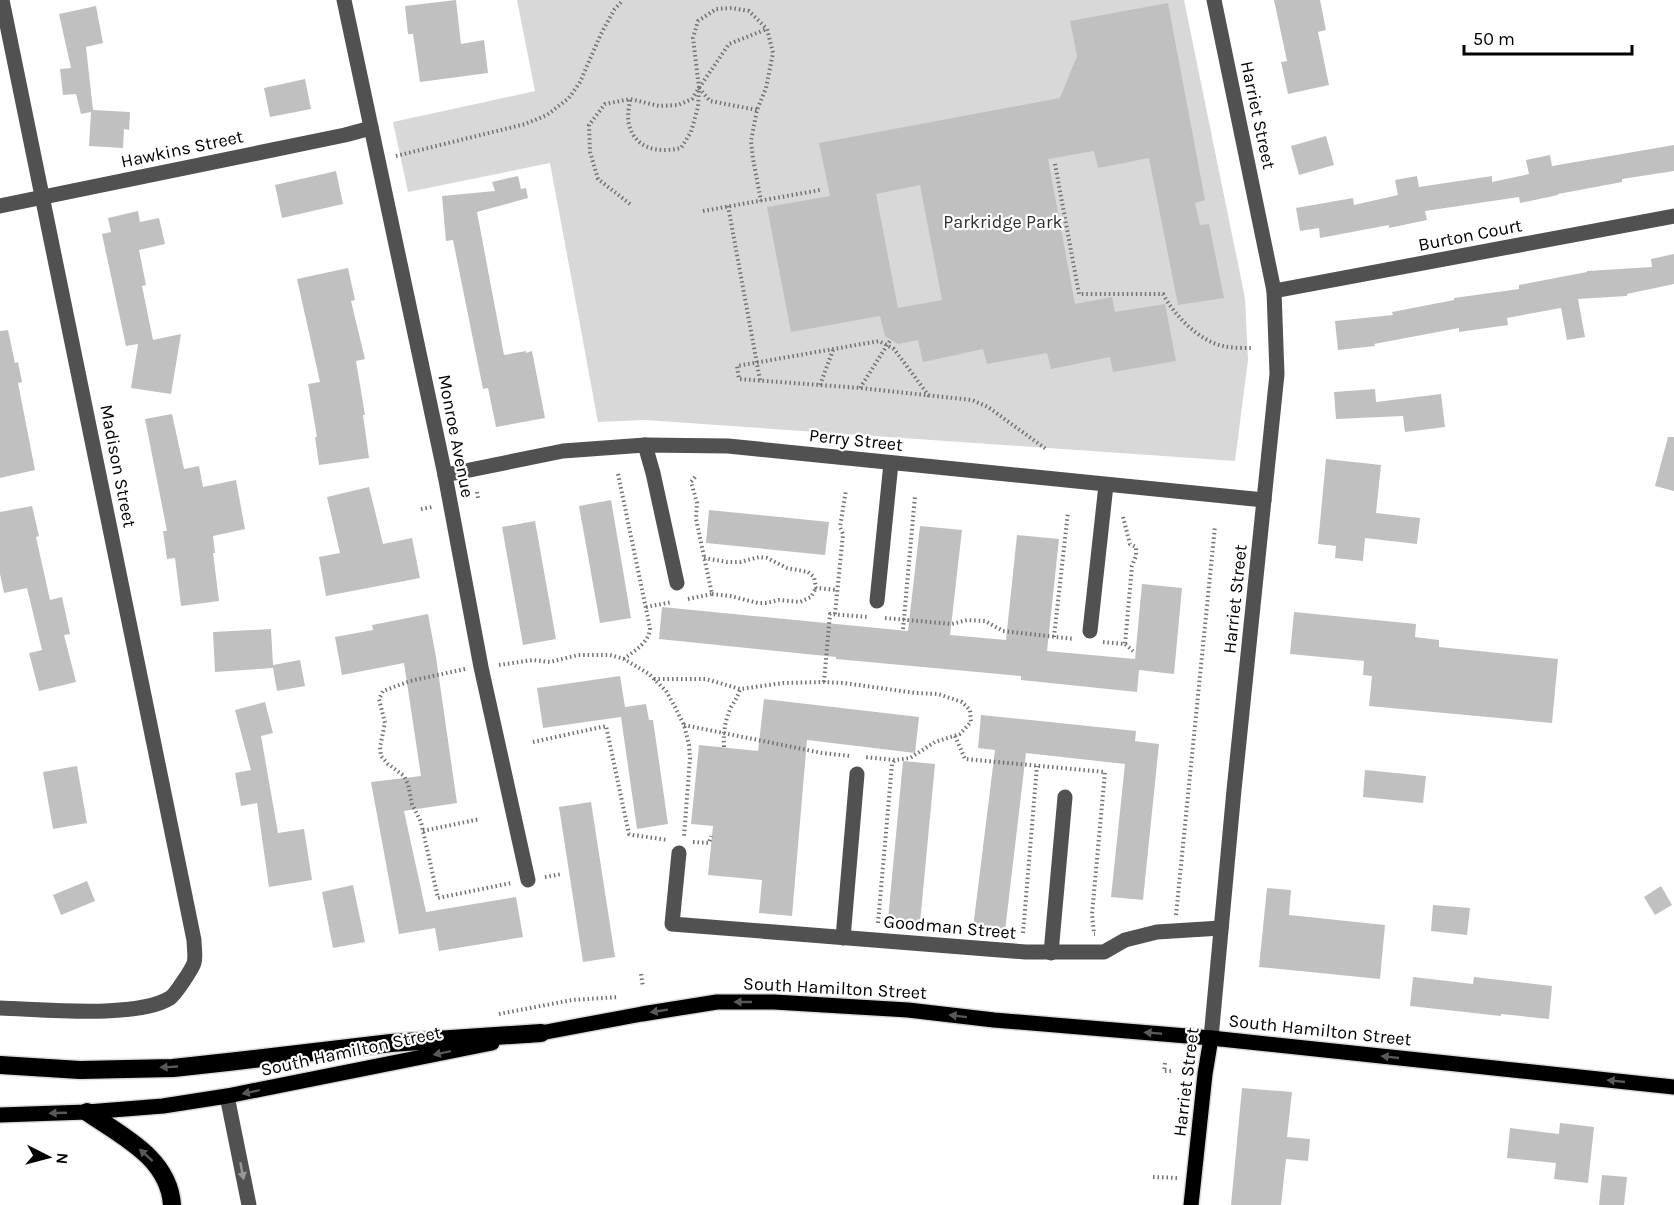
<svg xmlns="http://www.w3.org/2000/svg" width="1674" height="1205" font-family="Karla,sans-serif">
<rect width="100%" height="100%" fill="#fff"/>
<polygon fill="#d8d8d8" points="517,0 1184,0 1245,298 1248,360 1235,461 645,420 598,422 550,163 408,192 393,122 535,91"/>
<g fill="#c0c0c0" fill-rule="evenodd">
<polygon points="456,0 461,44 484,40 488,73 420,82 413,34 408,34 405,6"/>
<polygon points="1274,0 1320,0 1326,30 1318,32 1329,85 1288,94 1281,62 1287,61"/>
<path d="M 1168,3 L 1205,200 L 1195,203 L 1200,225 L 1209,224 L 1224,298 L 1178,305 L 1149,158 L 1098,168 L 1094,151 L 1048,159 L 1075,304 L 1112,297 L 1115,312 L 1165,304 L 1176,361 L 1113,372 L 1110,357 L 1051,369 L 1047,353 L 987,364 L 983,349 L 923,362 L 918,340 L 898,344 L 885,336 L 880,316 L 791,332 L 767,207 L 830,196 L 819,143 L 1060,98 L 1077,56 L 1070,21 ZM 920,185 L 942,300 L 898,308 L 876,194 Z"/>
<polygon points="96,6 103,43 86,47 93,110 130,112 129,130 124,129 123,148 89,146 91,112 81,114 76,94 63,95 60,69 71,68 59,14"/>
<polygon points="305,79 311,109 270,117 264,88"/>
<polygon points="1326,136 1334,165 1299,175 1291,146"/>
<polygon points="1674,145 1674,171 1622,179 1622,182 1558,194 1558,195 1520,203 1519,197 1425,211 1427,220 1389,228 1389,225 1320,238 1319,228 1300,231 1296,208 1353,198 1354,205 1398,195 1395,180 1417,176 1419,187 1492,176 1492,182 1529,174 1526,160 1550,155 1552,166"/>
<polygon points="336,171 343,204 282,218 275,185"/>
<polygon points="518,176 521,189 526,188 528,198 477,212 504,355 526,351 526,353 532,351 545,418 496,427 488,388 483,389 453,240 446,241 442,196 495,191 492,182"/>
<polygon points="138,211 140,222 159,218 165,244 139,250 146,285 142,286 153,340 181,334 171,394 131,388 138,344 126,346 102,234 111,232 108,218"/>
<polygon points="1674,254 1674,284 1627,294 1627,296 1578,299 1585,337 1567,340 1561,308 1507,318 1508,325 1459,332 1459,328 1374,344 1375,346 1338,350 1335,321 1393,315 1392,312 1454,300 1454,298 1519,289 1519,285 1587,272 1587,271 1652,267 1651,259"/>
<polygon points="348,268 355,300 351,301 365,359 356,361 365,415 363,415 369,458 319,465 315,437 317,437 308,384 320,382 297,279"/>
<polygon points="8,330 15,363 18,362 22,382 18,383 35,470 0,478 0,331"/>
<polygon points="1375,389 1376,402 1441,394 1445,427 1405,432 1403,416 1336,419 1334,392"/>
<polygon points="172,414 184,469 199,466 203,487 236,480 245,529 213,536 215,553 213,553 219,601 181,606 175,558 167,559 163,531 167,531 145,419"/>
<polygon points="1668,437 1674,437 1674,491 1655,486"/>
<polygon points="1326,459 1381,465 1376,513 1420,518 1417,544 1365,538 1363,561 1335,558 1336,546 1318,544"/>
<polygon points="369,487 383,544 412,538 420,578 326,596 319,557 340,553 327,497"/>
<polygon points="611,500 631,618 600,623 579,506"/>
<polygon points="32,506 39,536 36,537 50,600 62,597 70,634 64,635 76,682 39,691 29,653 42,650 27,588 4,593 0,574 0,512"/>
<polygon points="709,510 829,522 825,555 706,543"/>
<polygon points="535,521 556,639 523,645 502,527"/>
<polygon points="920,526 962,530 950,635 1006,640 1017,535 1059,539 1047,651 1135,659 1142,584 1182,588 1174,674 1139,670 1137,692 1021,680 1021,676 836,659 836,657 659,639 662,607 908,631"/>
<polygon points="1294,612 1416,624 1415,637 1439,640 1439,647 1558,659 1552,723 1369,706 1372,676 1363,675 1364,661 1290,654"/>
<polygon points="428,614 436,657 457,803 404,811 426,912 516,897 523,937 439,951 435,928 399,934 371,782 421,776 404,663 342,675 335,637 373,630 372,625"/>
<polygon points="271,629 273,665 300,660 305,686 277,691 273,668 215,672 213,632"/>
<polygon points="620,676 625,707 646,704 649,720 653,720 668,824 637,829 621,717 543,728 537,688"/>
<polygon points="764,699 919,717 915,753 807,740 792,916 759,913 762,880 708,875 713,826 691,824 699,745 758,751"/>
<polygon points="265,702 273,733 261,736 278,833 304,829 312,880 269,887 257,803 241,806 235,773 251,770 235,710"/>
<polygon points="981,715 1136,731 1135,741 1159,744 1143,900 1111,897 1125,764 1026,753 1005,931 973,928 995,750 978,748"/>
<polygon points="903,761 935,764 920,923 888,919"/>
<polygon points="77,766 87,823 53,829 43,772"/>
<polygon points="1365,770 1426,776 1423,803 1363,797"/>
<polygon points="591,802 615,957 583,962 559,807"/>
<polygon points="87,881 95,901 61,915 53,895"/>
<polygon points="353,885 365,942 333,948 322,892"/>
<polygon points="1661,886 1672,905 1655,915 1644,897"/>
<polygon points="1267,888 1291,890 1289,915 1385,925 1380,979 1259,967"/>
<polygon points="1433,905 1470,908 1467,935 1431,931"/>
<polygon points="1413,977 1473,984 1474,977 1552,986 1549,1019 1501,1014 1501,1016 1410,1006"/>
<polygon points="1242,1088 1292,1092 1287,1137 1310,1139 1308,1161 1286,1159 1281,1205 1231,1205"/>
<polygon points="1560,1123 1594,1127 1588,1183 1554,1179 1556,1163 1507,1158 1510,1128 1559,1134"/>
<polygon points="1602,1175 1627,1177 1624,1205 1599,1205"/>
</g>
<g fill="none" stroke-linecap="round" stroke-linejoin="round">
<g stroke="#dbdbdb" stroke-width="18">
<g id="major">
<polyline points="530,1035 642,1014 717,1002 774,1002 908,1010 994,1020 1211,1038 1674,1087"/>
<polyline points="0,1115 87,1112 163,1106 227,1096 492,1043"/>
<polyline points="1191,1205 1205,1074 1211,1038"/>
</g>
</g>
<g stroke="#dbdbdb" stroke-width="21">
<g id="highway">
<polyline points="0,1065 80,1070 173,1068 228,1062 391,1043 541,1033"/>
<path d="M 87,1112 C 122,1136 169,1158 172,1205"/>
</g>
</g>
<g stroke="#737373" stroke-width="4" stroke-dasharray="1.5 3" stroke-linecap="butt">
<polyline points="699,88 710,101 757,110"/>
<path d="M 630,100 C 629,108 627,117 629,125 C 636,150 659,153 681,148 L 691,132 L 698,107 L 699,88 L 729,44 L 767,29"/>
<polyline points="396,156 525,124 547,115 569,98 580,82 601,34 614,10 623,0"/>
<path d="M 1055,164 L 1079,294 L 1163,294 C 1174,315 1199,341 1223,346 C 1232,348 1243,348 1252,348"/>
<polyline points="630,204 598,179 590,152 589,125 605,104 630,99 659,106 678,105 692,99 699,88 693,38 698,21 716,9 732,8 749,11 767,29 773,53 766,88 757,110 751,141 753,159 761,201"/>
<polyline points="728,206 760,380"/>
<polyline points="703,211 820,190"/>
<polyline points="820,385 833,350"/>
<polyline points="860,388 891,339"/>
<polyline points="929,396 894,349 879,341 737,366 739,379 860,388 972,400 988,407 1046,449"/>
<path d="M 618,474 L 650,628 C 649,643 635,650 624,659"/>
<polyline points="477,492 478,498"/>
<polyline points="421,509 432,507"/>
<polyline points="1123,517 1130,544 1136,547 1136,556 1132,566 1125,644"/>
<polyline points="704,558 727,562 740,562 759,557 767,558 787,568 808,572 814,577 816,588 837,590"/>
<polyline points="712,594 730,596 758,603 766,603 779,600 800,602 811,597 816,588"/>
<polyline points="688,599 712,594 696,519 697,503 691,482 696,476"/>
<polyline points="646,607 672,602"/>
<polyline points="835,614 843,534 840,527 846,490"/>
<polyline points="885,618 952,624 967,620 985,621 1003,631 1074,639"/>
<polyline points="903,629 915,496"/>
<polyline points="1054,637 1068,512"/>
<polyline points="1103,642 1125,644 1133,651"/>
<polyline points="499,665 533,660 550,662 578,655 610,655 624,659 649,674 666,691 675,707 684,725 689,745 690,758 684,837"/>
<polyline points="465,669 410,681 383,691 379,699 385,723 380,747 381,756 388,764 404,776 408,784 412,804 421,822 438,898 511,883"/>
<polyline points="654,679 706,679 740,689 783,683 824,682 844,683 916,693 938,694 962,702 970,710 971,722 960,734 935,742 910,758 895,760 864,757"/>
<polyline points="824,682 830,614 868,617"/>
<polyline points="684,725 822,753 851,756"/>
<polyline points="955,736 965,759 1105,772 1092,914 1094,934 1095,934"/>
<polyline points="533,742 606,726 629,834 633,835 668,840"/>
<path d="M 724,747 C 723,732 725,721 731,707 C 735,701 738,696 740,689"/>
<polyline points="423,831 480,819"/>
<polyline points="693,842 709,843 711,836"/>
<polyline points="545,877 562,874"/>
<polyline points="1176,915 1215,526"/>
<polyline points="878,923 892,764 894,761"/>
<polyline points="1023,933 1037,766"/>
<polyline points="641,974 643,987"/>
<polyline points="499,1014 572,1000 619,997"/>
<polyline points="1165,1063 1164,1071 1172,1071"/>
<polyline points="1153,1177 1178,1178"/>
</g>
<g stroke="#515151" stroke-width="15">
<polyline points="344,0 445,475 481,667 528,880"/>
<polyline points="0,206 345,135 371,128"/>
<polyline points="1274,291 1674,216"/>
<polyline points="645,445 653,473 677,583"/>
<polyline points="445,475 563,451 645,445 728,446 1264,500"/>
<polyline points="877,601 891,463"/>
<polyline points="1090,631 1106,485"/>
<polyline points="679,853 672,924 1026,952 1104,952 1125,940 1157,932 1221,928"/>
<polyline points="843,938 857,774"/>
<polyline points="1051,953 1065,797"/>
<path d="M 0,1008 C 41,1009 136,1019 170,998 C 175,995 192,969 194,963 C 196,957 194,947 194,940 L 2,0"/>
<polyline points="1211,1038 1234,790 1277,374 1274,291 1214,0"/>
<polyline points="227,1096 249,1205"/>
</g>
<use href="#major" stroke="#000" stroke-width="15"/>
<use href="#highway" stroke="#000" stroke-width="18"/>
</g>
<defs><path id="oneway-solid" d="M-6-.8H1V-3.2L6.5 0L1 3.2V.8H-6Z" transform="scale(1.5)"/></defs>
<g fill="#595959">
<use href="#oneway-solid" transform="translate(743 1002) rotate(180)"/>
<use href="#oneway-solid" transform="translate(659 1011) rotate(171)"/>
<use href="#oneway-solid" transform="translate(958 1016) rotate(-173)"/>
<use href="#oneway-solid" transform="translate(1153 1033) rotate(-175)"/>
<use href="#oneway-solid" transform="translate(442 1053) rotate(168)"/>
<use href="#oneway-solid" transform="translate(1390 1057) rotate(-174)"/>
<use href="#oneway-solid" transform="translate(169 1067) rotate(177)"/>
<use href="#oneway-solid" transform="translate(1616 1081) rotate(-174)"/>
<use href="#oneway-solid" transform="translate(251 1092) rotate(168)"/>
<use href="#oneway-solid" transform="translate(58 1113) rotate(178)"/>
<use href="#oneway-solid" transform="translate(146 1155) rotate(-138)"/>
</g>
<use fill="#979797" href="#oneway-solid" transform="translate(242 1171) rotate(79)"/>
<g text-anchor="middle" dominant-baseline="central" stroke-width="4.5" stroke-linejoin="round" paint-order="stroke">
<g font-size="18" fill="#000" stroke="#fff">
<text transform="translate(1258 115) rotate(78)">Harriet Street</text>
<text transform="translate(182 149) rotate(-12)">Hawkins Street</text>
<text transform="translate(1470 235) rotate(-11)">Burton Court</text>
<text transform="translate(456 436) rotate(79)">Monroe Avenue</text>
<text transform="translate(856 440) rotate(6)">Perry Street</text>
<text transform="translate(118 466) rotate(79)">Madison Street</text>
<text transform="translate(1235 599) rotate(-84)">Harriet Street</text>
<text transform="translate(950 927) rotate(5)">Goodman Street</text>
<text transform="translate(835 988) rotate(3)">South Hamilton Street</text>
<text transform="translate(1320 1030) rotate(6)">South Hamilton Street</text>
<text transform="translate(351 1051) rotate(-12)">South Hamilton Street</text>
<text transform="translate(1186 1082) rotate(-83)">Harriet Street</text>
</g>
<g font-size="18" fill="#2f2f2f" stroke="#fff">
<text x="1003" y="222">Parkridge Park</text>
</g>
</g>
<g transform="translate(48 1157) rotate(96)" stroke="#ffffff" stroke-width="4.5" paint-order="stroke">
<path d="M0-4.5L10 22L0 15L-10 22Z" fill="#000000"/>
<text y="-9" font-size="16" font-weight="bold" text-anchor="middle" fill="#000000">N</text>
</g>
<path d="M1464 45v9h168v-9" fill="none" stroke="#000000" stroke-width="3"/>
<text x="1473" y="45" font-size="18" fill="#000000" stroke="#ffffff" stroke-width="4.5" paint-order="stroke">50 m</text>
</svg>
